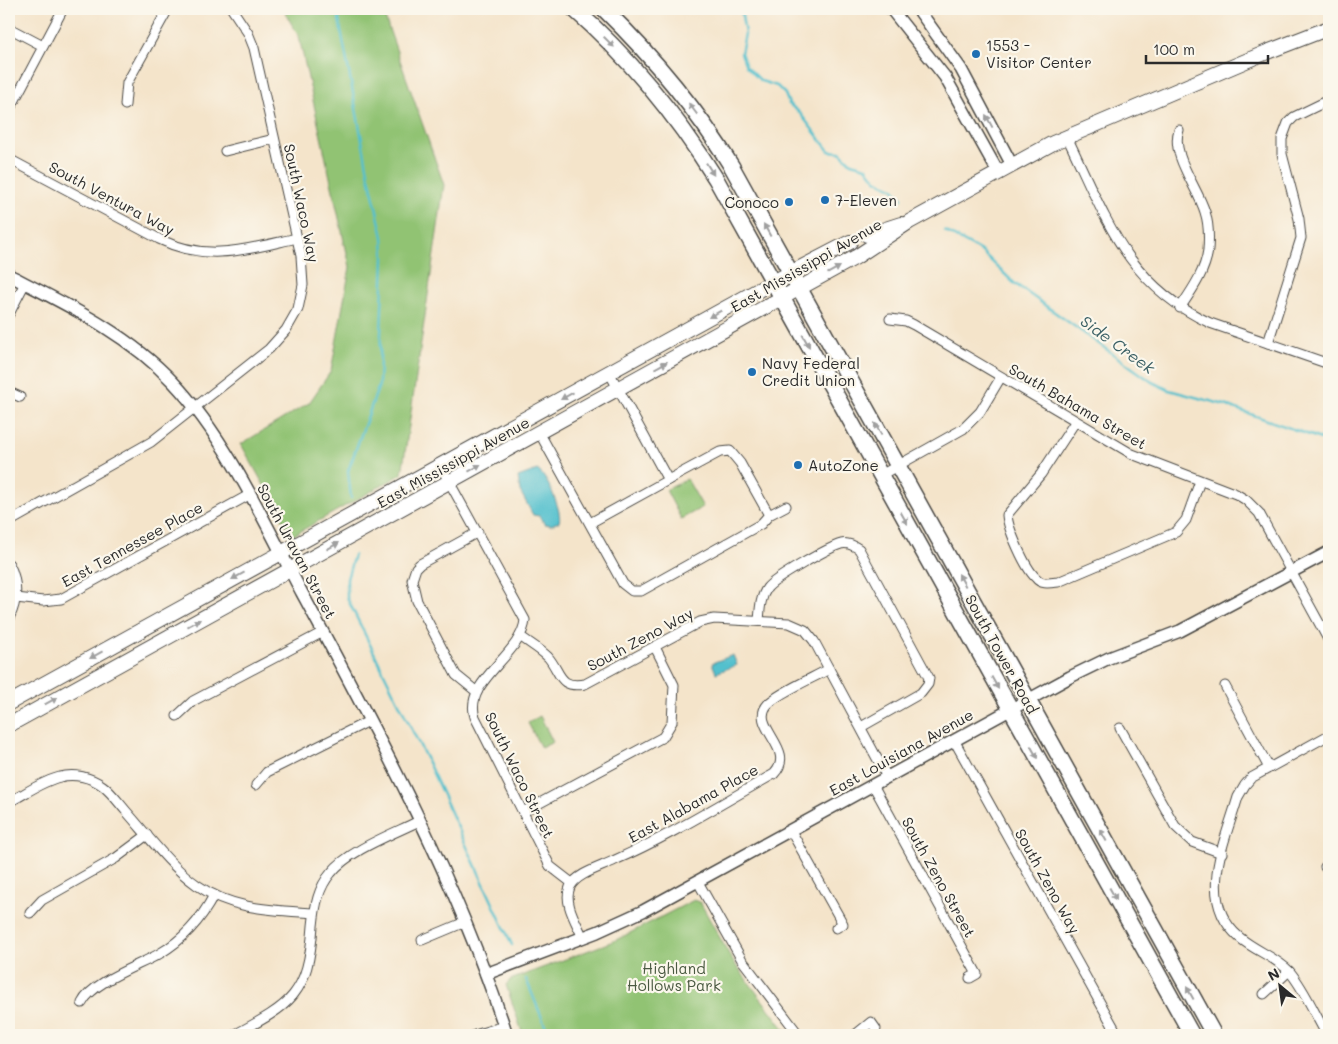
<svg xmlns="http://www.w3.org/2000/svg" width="1338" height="1044" font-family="Mali,sans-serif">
<rect width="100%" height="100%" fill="#fbf7ec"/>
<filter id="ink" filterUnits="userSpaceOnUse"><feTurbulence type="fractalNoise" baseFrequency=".02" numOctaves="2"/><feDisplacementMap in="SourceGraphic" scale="10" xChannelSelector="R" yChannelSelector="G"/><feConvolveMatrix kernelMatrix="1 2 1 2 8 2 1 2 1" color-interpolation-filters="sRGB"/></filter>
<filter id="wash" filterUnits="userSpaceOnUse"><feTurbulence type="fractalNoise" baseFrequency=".0096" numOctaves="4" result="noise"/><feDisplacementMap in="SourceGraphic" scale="20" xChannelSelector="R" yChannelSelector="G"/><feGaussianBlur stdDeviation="1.12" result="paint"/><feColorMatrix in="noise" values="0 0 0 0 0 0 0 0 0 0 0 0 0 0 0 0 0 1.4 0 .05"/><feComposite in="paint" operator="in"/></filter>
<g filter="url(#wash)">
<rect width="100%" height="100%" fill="#f4e4ca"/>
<g fill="#91c373" stroke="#5e774f">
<polygon points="283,9 382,9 444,185 402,474 292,536 241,444 309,403 331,371 350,267 345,244 343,244 344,241 299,37"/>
<polygon points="687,479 703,507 681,519 666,490"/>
<polygon points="540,716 553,742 541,748 528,723"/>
<polygon points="694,900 700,902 734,963 789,1035 523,1035 506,985 510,980 616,940"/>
</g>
<g fill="#53c0cd" stroke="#3f767c">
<path d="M 537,470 C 547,475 563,513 559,522 L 551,525 L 545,524 L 539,516 L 533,515 L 520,491 L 518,477 Z"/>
<polygon points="733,655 737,665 716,673 712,663"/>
</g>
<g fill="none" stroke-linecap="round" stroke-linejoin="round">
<g stroke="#53c0cd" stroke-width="2.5">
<polyline points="337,9 369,177 383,237 384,257 379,385 348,471 351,498"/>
<polyline points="741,9 745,34 741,53 746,66 761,81 777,86 785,94 789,104 799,112 829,151 840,152 851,163 866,167 876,180 894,189 902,199"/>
<polyline points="945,231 981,251 1014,283 1152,382 1169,390 1225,405 1329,442"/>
<polyline points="354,555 347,579 347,598 426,758 512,945"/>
<polyline points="526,979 549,1035"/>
</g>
</g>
</g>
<g filter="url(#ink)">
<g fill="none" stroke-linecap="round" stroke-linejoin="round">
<g stroke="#494743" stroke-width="11">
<g id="minor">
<polyline points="9,28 43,46"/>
<polyline points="125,105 127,83 168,9"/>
<polyline points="9,111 63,9"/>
<path d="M 1179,130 C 1170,154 1198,188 1205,212 C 1209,224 1209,237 1208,250 C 1205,272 1192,290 1180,308"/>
<path d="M 1067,137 C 1105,215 1125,284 1210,323 L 1329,364"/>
<polyline points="225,151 274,139"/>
<path d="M 9,159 L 159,239 C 208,263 247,249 297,238"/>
<polyline points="9,314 25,283"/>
<polyline points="890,319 906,321 914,325 1132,454 1236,494 1246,500 1259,513 1329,641"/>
<polyline points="1268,343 1301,238 1299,219 1282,154 1282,139 1288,123 1294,117 1329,100"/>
<polyline points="609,372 668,480 720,452 730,451 740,463 769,515 786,506"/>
<polyline points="9,392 20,397"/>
<path d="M 1075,422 L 1041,474 L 1007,515 C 1008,529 1025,568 1036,578 C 1041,585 1050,583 1058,582 L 1176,532 L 1186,520 L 1200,481"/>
<polyline points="539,432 623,584 632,591 641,591 761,524 769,515"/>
<path d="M 440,465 L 525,620 C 522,655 463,681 475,717 L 550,866 L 572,883"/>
<polyline points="881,475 963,429 980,412 1001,377"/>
<polyline points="9,522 151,442 269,349 286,330 298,309 303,285 301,256 254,48 248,33 232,9"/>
<polyline points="590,523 668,480"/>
<path d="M 9,564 C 18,581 18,601 9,618"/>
<polyline points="16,598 43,601 61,599 249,495"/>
<path d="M 759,621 C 760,610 760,598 767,588 C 775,578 828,548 841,544 C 847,542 853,545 859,549 L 929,678 L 928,684 L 921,693 L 861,727"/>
<path d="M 520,636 C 529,643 540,649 548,657 C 561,672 558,689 585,684 L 700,622 L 714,619 L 789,623 L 805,630 L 814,641 L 887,777"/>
<polyline points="1225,686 1269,768"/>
<polyline points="477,692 456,675 417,601 412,580 416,568 420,564 478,532"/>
<polyline points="177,716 193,701 323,632"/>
<polyline points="1120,728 1175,826 1192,842 1222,853"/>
<polyline points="954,740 1118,1035"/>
<polyline points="256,785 267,772 369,721"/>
<polyline points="873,785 977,974 970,978"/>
<path d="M 9,802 C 25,794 42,781 60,777 C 74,773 91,777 103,786 C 112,793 119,803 126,811 C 149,837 170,866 197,885 C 232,910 273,910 314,913"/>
<polyline points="523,812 663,737 672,722 674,685 655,647"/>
<polyline points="791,831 843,924 836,928"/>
<polyline points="1325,867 1329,865"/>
<polyline points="698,882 742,960 799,1035"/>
<polyline points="30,913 42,900 116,858 147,835"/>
<path d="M 583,938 C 577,923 563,903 570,887 C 577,873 602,867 615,860 C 670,836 722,803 774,774 C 798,749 748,726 768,704 C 778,693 815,677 829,669"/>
<polyline points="422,940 465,922"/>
<polyline points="1264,994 1289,971"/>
<path d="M 82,1003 C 92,982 138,966 159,954 C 183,940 201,920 214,895"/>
<path d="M 234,1035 C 292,1004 308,995 313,926 C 315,906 318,888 331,873 C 349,850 393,834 419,821"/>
<polyline points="475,1035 504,1026"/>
<polyline points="855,1035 871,1022 876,1029"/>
<path d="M 1327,1035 C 1315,1015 1305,990 1290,972 C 1276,957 1255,951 1239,937 C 1196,900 1225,842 1238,797 L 1245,785 L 1251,778 L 1329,735"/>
</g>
</g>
<g stroke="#494743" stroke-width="14">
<g id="tertiary">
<polyline points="891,9 945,77 998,172"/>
<polyline points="918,9 961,69 1012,165"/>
<path d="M 9,275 C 67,305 127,333 173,382 C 227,439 265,523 302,593 C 379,736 457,880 507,1035"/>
<polyline points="486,974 597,932 643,911 1070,677 1109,658 1180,631 1329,552"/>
</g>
</g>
<g stroke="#494743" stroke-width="16">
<g id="secondary">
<polyline points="867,235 901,224"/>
<polyline points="9,703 773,282 850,242"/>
<polyline points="9,725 856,257 909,222 1053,143 1267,52 1329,28"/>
</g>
</g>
<g stroke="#494743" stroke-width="18">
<g id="primary">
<path d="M 574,9 C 630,58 676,115 716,179 L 1192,1035"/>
<path d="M 604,9 C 653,57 696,108 732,167 L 1214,1035"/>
</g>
</g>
<use href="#minor" stroke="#fff" stroke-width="9"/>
<use href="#tertiary" stroke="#fff" stroke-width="11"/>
<use href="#secondary" stroke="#fff" stroke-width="14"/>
<use href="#primary" stroke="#fff" stroke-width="15"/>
</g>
<defs><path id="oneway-solid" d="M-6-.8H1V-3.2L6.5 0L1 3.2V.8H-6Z" transform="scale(1.25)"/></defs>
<g fill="#a0a0a0">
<use href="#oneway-solid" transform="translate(609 42) rotate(45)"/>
<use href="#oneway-solid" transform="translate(693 109) rotate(-127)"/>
<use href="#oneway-solid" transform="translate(989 121) rotate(-118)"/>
<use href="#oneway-solid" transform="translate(710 169) rotate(58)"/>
<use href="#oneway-solid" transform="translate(767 230) rotate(-119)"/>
<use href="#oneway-solid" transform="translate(834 270) rotate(-29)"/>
<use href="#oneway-solid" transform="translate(715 314) rotate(151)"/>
<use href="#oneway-solid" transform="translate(806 341) rotate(61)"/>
<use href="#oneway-solid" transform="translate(661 365) rotate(-29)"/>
<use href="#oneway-solid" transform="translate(567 396) rotate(151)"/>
<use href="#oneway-solid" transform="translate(878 429) rotate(-119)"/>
<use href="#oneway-solid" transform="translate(475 468) rotate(-29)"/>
<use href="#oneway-solid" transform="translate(904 518) rotate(61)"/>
<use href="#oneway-solid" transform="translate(333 546) rotate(-29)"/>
<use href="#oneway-solid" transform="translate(238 576) rotate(151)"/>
<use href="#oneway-solid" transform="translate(962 580) rotate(-119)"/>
<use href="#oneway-solid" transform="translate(194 623) rotate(-29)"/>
<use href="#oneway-solid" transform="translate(96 655) rotate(151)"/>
<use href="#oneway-solid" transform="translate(995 683) rotate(61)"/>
<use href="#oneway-solid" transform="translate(51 701) rotate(-29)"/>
<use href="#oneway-solid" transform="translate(1034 752) rotate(61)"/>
<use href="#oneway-solid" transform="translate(1103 835) rotate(-119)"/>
<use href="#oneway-solid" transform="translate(1113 894) rotate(61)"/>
<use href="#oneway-solid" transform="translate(1190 993) rotate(-119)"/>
</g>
</g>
<g fill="#1f6fb2" stroke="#fbf7ec" stroke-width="2">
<circle cx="976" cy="54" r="5"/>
<circle cx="825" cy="200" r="5"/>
<circle cx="789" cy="202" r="5"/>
<circle cx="752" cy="372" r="5"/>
<circle cx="798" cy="465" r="5"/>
</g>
<g text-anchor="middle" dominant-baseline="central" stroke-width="4.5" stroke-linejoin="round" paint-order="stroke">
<g font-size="15" fill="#2b2b2b" stroke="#fbf7ec" text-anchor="start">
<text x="986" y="45">1553 -<tspan x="986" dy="17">Visitor Center</tspan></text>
<text x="835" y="200">7-Eleven</text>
<text x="779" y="202" text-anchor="end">Conoco</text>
<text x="762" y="363">Navy Federal<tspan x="762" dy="17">Credit Union</tspan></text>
<text x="808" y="465">AutoZone</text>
</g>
<g font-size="15" fill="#2b2b2b" stroke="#fbf7ec">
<text transform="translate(112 198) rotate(28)">South Ventura Way</text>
<text transform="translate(302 203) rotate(78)">South Waco Way</text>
<text transform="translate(806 265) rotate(-30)">East Mississippi Avenue</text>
<text transform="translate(1078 406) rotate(30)">South Bahama Street</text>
<text transform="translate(453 462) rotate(-29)">East Mississippi Avenue</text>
<text transform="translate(132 544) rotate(-29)">East Tennessee Place</text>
<text transform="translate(297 551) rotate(62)">South Uravan Street</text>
<text transform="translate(640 639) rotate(-28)">South Zeno Way</text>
<text transform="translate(1002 654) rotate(61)">South Tower Road</text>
<text transform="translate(901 752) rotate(-29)">East Louisiana Avenue</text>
<text transform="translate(520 775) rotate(64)">South Waco Street</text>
<text transform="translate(693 803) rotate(-29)">East Alabama Place</text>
<text transform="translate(939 877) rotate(61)">South Zeno Street</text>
<text transform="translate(1048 881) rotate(61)">South Zeno Way</text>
</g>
<g font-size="15" fill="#4a5941" stroke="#fbf7ec">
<text x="674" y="968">Highland<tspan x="674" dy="17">Hollows Park</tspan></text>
</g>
<g font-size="16" font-style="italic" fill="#395f64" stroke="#fbf7ec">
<text transform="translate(1118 344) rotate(36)">Side Creek</text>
</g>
</g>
<rect width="1338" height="1044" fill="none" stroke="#fbf7ec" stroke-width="30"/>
<g transform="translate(1280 986) rotate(331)" stroke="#fbf7ec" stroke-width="4" paint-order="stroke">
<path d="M0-4L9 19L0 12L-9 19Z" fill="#2b2b2b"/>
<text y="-8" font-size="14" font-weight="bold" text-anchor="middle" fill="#2b2b2b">N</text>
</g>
<path d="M1146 55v8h122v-8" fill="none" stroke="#2b2b2b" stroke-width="2.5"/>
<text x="1153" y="55" font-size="15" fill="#2b2b2b" stroke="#fbf7ec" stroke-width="4" paint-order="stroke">100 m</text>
</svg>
